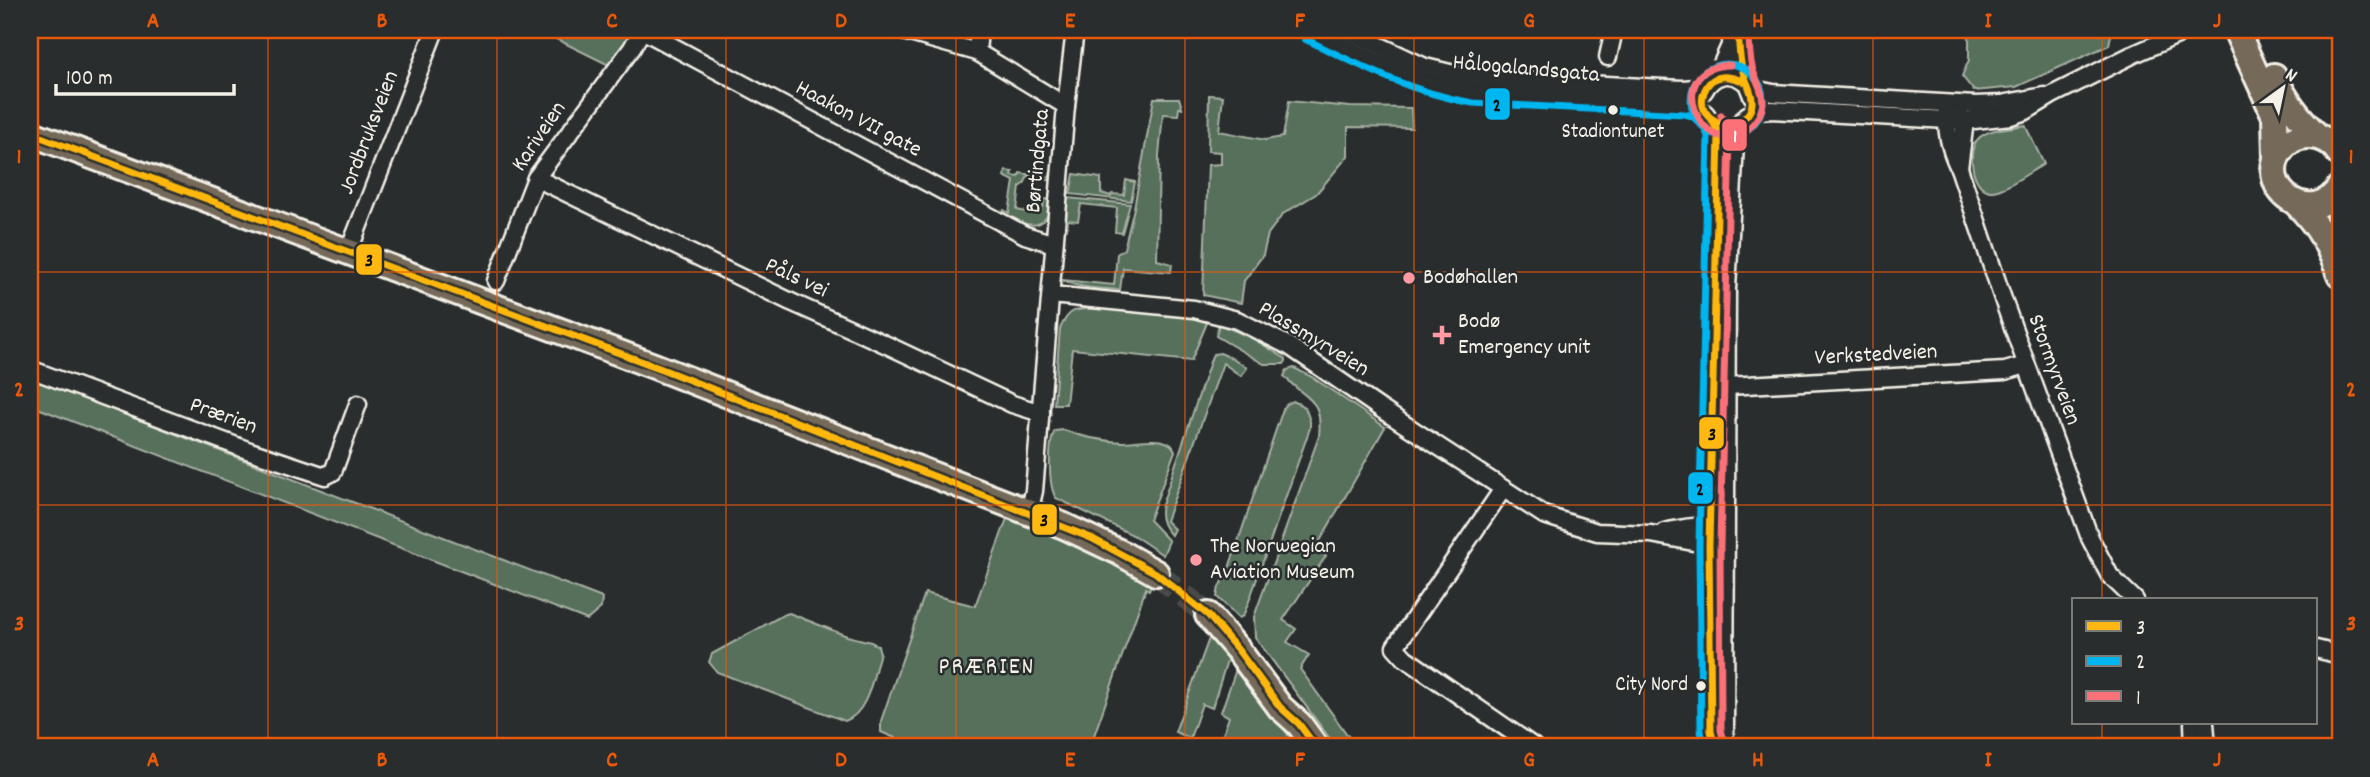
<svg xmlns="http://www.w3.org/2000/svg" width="2370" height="777" font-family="Dekko,sans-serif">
<rect width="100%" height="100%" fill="#2a2d2e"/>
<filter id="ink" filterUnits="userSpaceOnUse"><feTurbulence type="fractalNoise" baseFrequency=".0143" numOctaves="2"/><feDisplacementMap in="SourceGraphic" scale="14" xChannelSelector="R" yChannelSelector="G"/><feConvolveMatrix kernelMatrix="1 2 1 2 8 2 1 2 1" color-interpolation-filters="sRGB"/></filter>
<g filter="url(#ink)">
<g fill="#576f5c" stroke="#a6b0a2" stroke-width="2">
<polygon points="538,30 642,30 617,69"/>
<polygon points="1969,30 2112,30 2109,45 2016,87 1974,91 1962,76 1969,60"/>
<polygon points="1209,95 1223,96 1219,131 1265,140 1283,137 1289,101 1350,107 1411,108 1412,128 1348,127 1348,156 1316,194 1283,214 1268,234 1263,255 1244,281 1241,303 1203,295 1208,165 1221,164 1221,152 1208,151"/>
<path d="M 1154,98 L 1179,98 L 1182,108 L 1179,108 L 1178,115 L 1163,114 L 1159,155 L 1157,260 L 1172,264 L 1171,272 L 1123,268 L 1120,290 C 1101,288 1080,289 1062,280 L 1114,285 L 1117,254 L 1124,249 L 1134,208 Z"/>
<path d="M 2025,125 L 2044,164 C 2032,170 2002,193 1990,191 C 1971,188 1967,150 1978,139 C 1988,128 2011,128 2025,125 Z"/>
<path d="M 1054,164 L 1054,181 L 1028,176 L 1024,184 L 1020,187 L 1017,210 L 1031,213 L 1032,208 L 1043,207 L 1044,199 L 1053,200 C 1046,235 1026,226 1001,215 L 1004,210 L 1009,213 L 1014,181 L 1004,176 L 1006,171 L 1013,172 L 1012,176 L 1019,177 L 1020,173 L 1049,177 Z"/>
<polygon points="1074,174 1101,178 1101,193 1111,196 1112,194 1124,195 1126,180 1135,182 1131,201 1070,194"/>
<polygon points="1067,198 1130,204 1122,233 1115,232 1117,208 1081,204 1078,221 1068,220 1067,229 1065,229"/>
<path d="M 1098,308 L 1209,318 L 1191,361 L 1072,349 L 1066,404 L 1054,404 L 1060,329 C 1069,308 1076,309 1098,308 Z"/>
<polygon points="1219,324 1254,339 1286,359 1286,361 1284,364 1264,364 1216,336"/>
<path d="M 1220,353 L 1234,359 L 1247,368 L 1241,376 L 1223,363 L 1166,521 L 1174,529 L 1171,535 C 1163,527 1159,517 1162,505 L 1212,356 L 1214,354 Z"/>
<path d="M 1294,368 L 1312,377 L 1385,427 L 1316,548 L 1326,556 L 1283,620 L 1296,629 L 1287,642 L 1309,655 L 1300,669 L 1356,747 L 1336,747 L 1255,637 L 1254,617 L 1319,436 C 1323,396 1306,401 1284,376 L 1287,370 Z"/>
<polygon points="30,378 602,598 601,608 587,620 585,619 30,405"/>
<polygon points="1293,401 1305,407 1310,421 1310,428 1248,604 1243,616 1239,618 1217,597 1219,587 1229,568 1283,409 1287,404"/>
<path d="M 1063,430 C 1082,437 1102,441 1123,442 C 1136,442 1156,437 1168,443 C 1173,445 1173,447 1175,451 L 1149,520 L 1169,541 L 1163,555 L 1133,535 L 1056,498 C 1048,486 1048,442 1055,431 Z"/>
<polygon points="1009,513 1153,580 1149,590 1146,588 1090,747 916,747 881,732 881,721 925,593 975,606"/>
<path d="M 789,613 L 847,636 L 871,642 L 878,646 L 880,653 C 873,674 869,713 845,721 L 717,672 L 709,662 L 712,654 L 783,615 Z"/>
<polygon points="1211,633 1229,654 1212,708 1202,704 1190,738 1175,732"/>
<polygon points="1239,661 1296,747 1218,747 1229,717 1221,712"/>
</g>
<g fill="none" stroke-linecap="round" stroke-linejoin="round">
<polyline stroke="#484a4a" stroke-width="24" stroke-dasharray="24 12" stroke-linecap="butt" points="1156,573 1208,615"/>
<g stroke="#f4f1e8" stroke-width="21">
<g id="minor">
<polyline points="642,30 1025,235 1054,244"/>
<polyline points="899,30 977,52 1066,106"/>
<path d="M 1310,30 C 1363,55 1415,84 1474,93 L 1685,104 L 1696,106 L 1706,114"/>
<polyline points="1346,30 1425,67 1471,78 1682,89 1696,88 1708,84"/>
<polyline points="1738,30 1742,70 1752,96"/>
<polyline points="977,52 979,30"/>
<polyline points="1608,57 1614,30"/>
<polyline points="1716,77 1736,32"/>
<polyline points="1749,88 1773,93 1975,105 2001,104 2044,96"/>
<path d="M 1704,91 C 1713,74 1730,70 1745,82"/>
<path d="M 1947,104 C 1946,128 1948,146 1959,168 L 2006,308 L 2090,538 L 2110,576 L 2135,600"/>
<polyline points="1747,115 1759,111 1772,110 1965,121 2011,116 2026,111 2054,94 2132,55 2189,30"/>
<polyline points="1712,120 1719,134 1719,143 1711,527 1709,545 1711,731 1715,747"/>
<polyline points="1959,168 1965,121 1959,115"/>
<polyline points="536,178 791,302 887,345 1012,404 1041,413"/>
<polyline points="348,253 435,30"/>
<polyline points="496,281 536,178 632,48 642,30"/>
<polyline points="1051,295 1194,309 1237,320 1289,346 1381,409 1544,515 1597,532 1651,534 1709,545 1725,539"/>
<polyline points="30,369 250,451 325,476 333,472 358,404"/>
<polyline points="1727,386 2005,371 2026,365"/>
<polyline points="1503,489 1395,647 1405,658 1534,747"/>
<polyline points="1029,513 1034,491 1066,106 1075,30"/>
<path d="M 1664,532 C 1682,529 1704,521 1719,534"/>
<polyline points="2316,649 2340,655"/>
<polyline points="2193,723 2194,747"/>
<polyline points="2205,723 2207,747"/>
<polyline points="1723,747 1725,731 1727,289 1735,144 1741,121"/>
</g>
</g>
<g stroke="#f4f1e8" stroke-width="30">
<g id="highway">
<polyline points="2236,30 2275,116 2276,159"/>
<path d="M 2274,76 C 2285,101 2299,119 2319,137"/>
<polyline points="30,133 654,366 1064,526 1119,552 1156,573"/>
<path d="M 2340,154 C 2333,143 2323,136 2309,136 C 2298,136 2288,141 2281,150 C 2254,189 2313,230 2340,187"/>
<path d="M 2297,204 C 2320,227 2329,245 2340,275"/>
<polyline points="1208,615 1238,650 1280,707 1299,724 1316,747"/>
</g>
</g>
<use href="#minor" stroke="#2a2d2e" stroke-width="16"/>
<use href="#highway" stroke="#746a5a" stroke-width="24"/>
<g stroke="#2a2d2e" stroke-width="12">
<g id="bus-1">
<path d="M 1738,30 C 1739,43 1739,56 1742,68 C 1745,83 1759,99 1748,114 C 1731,136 1694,118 1704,92 C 1712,71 1730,76 1745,82"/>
<polyline points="1712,120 1719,134 1709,545 1711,731 1715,747"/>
<polyline points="30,133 654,366 1091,538 1156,573 1208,615 1238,650 1280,707 1299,724 1316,747"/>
</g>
</g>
<g stroke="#2a2d2e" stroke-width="12">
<g id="bus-2">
<path d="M 1305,39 C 1360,66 1413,93 1473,103 L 1684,114 L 1692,116 L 1699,122"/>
<circle cx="1727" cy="100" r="36"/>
<polyline points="1703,125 1708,136 1699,545 1701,731 1704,747"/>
</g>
</g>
<g stroke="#2a2d2e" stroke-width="12">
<g id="bus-3">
<path d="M 1730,65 C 1660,66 1702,164 1747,130 C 1755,123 1762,114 1763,103 C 1763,89 1755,80 1752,67 C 1749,55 1749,42 1749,30"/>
<polyline points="1721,115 1730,134 1720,546 1721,730 1725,744"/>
</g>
</g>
<use href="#bus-1" stroke="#feb811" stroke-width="7"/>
<use href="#bus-2" stroke="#00b6f0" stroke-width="7"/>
<use href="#bus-3" stroke="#fc7177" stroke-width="7"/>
</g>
</g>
<path fill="none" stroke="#e8590c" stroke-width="2" stroke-opacity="0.55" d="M 268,30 L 268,747M 497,30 L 497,747M 726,30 L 726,747M 956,30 L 956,747M 1185,30 L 1185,747M 1414,30 L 1414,747M 1644,30 L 1644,747M 1873,30 L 1873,747M 2102,30 L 2102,600M 30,272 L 2340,272M 30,505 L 2340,505M 2102,723 L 2102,747"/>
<g fill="#f4f1e8" stroke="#2a2d2e" stroke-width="2.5">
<circle cx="1613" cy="110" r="6"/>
<circle cx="1701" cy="686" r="6"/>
</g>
<g fill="#ff9aa2" stroke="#2a2d2e" stroke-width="2.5">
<circle cx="1409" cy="278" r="7"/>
<path d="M1438.5 324.5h7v7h7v7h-7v7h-7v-7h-7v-7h7z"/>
<circle cx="1196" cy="560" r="7"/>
</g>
<g text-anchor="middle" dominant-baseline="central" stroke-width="5" stroke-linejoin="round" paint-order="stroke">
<g font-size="21" fill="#f4f1e8" stroke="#2a2d2e">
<text x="1613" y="133">Stadiontunet</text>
<text x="1688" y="686" text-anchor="end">City Nord</text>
</g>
<g font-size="23" fill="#f4f1e8" stroke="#2a2d2e">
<text transform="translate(1526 70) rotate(5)">Hålogalandsgata</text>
<text transform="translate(858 120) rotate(28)">Haakon VII gate</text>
<text transform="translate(370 133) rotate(-69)">Jordbruksveien</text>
<text transform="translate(540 137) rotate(-56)">Kariveien</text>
<text transform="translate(1039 161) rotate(-85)">Børtindgata</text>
<text transform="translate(796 279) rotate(25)">Påls vei</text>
<text transform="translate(1313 340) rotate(31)">Plassmyrveien</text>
<text transform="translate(1876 356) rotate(-3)">Verkstedveien</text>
<text transform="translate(2053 370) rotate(70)">Stormyrveien</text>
<text transform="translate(223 417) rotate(20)">Prærien</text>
</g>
<g font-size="23" fill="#f4f1e8" stroke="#2a2d2e" text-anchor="start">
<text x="1423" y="278">Bodøhallen</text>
<text x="1458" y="322">Bodø<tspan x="1458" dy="26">Emergency unit</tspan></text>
<text x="1210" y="547">The Norwegian<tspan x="1210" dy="26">Aviation Museum</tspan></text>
</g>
<g font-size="24" letter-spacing="2" fill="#f4f1e8" stroke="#2a2d2e">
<text x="987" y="668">PRÆRIEN</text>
</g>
</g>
<g stroke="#2a2d2e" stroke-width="2.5">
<rect x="1484" y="87" width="27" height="34" rx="7" fill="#00b6f0"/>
<rect x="1721" y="118" width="27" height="34" rx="7" fill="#fc7177"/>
<rect x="355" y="243" width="28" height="33" rx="7" fill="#feb811"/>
<rect x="1698" y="416" width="27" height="34" rx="7" fill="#feb811"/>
<rect x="1687" y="471" width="27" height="34" rx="7" fill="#00b6f0"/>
<rect x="1031" y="503" width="27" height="33" rx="7" fill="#feb811"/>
</g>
<g font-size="19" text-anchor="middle" font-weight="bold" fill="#fff">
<text x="1735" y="142">1</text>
</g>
<g font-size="19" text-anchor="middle" font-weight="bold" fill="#111">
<text x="1497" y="111">2</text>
<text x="369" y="266">3</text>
<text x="1712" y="440">3</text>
<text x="1700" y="495">2</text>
<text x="1044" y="526">3</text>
</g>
<rect width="2370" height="777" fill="none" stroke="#2a2d2e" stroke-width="77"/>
<rect x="2072" y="598" width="245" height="126" fill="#2a2d2e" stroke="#7b7b78" stroke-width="2"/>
<rect x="2086" y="621" width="35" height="10" fill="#feb811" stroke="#7b7b78" stroke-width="2"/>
<text x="2136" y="634" font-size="21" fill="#f4f1e8">3</text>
<rect x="2086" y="656" width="35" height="10" fill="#00b6f0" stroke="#7b7b78" stroke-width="2"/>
<text x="2136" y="668" font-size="21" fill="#f4f1e8">2</text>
<rect x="2086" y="691" width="35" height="10" fill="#fc7177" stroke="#7b7b78" stroke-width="2"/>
<text x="2136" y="704" font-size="21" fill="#f4f1e8">1</text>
<g transform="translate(2283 88) rotate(33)" stroke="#2a2d2e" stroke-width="5" paint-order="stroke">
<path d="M0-5L12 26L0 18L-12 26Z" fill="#f4f1e8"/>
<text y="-10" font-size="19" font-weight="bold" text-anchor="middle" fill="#f4f1e8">N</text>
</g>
<path d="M56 84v10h178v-10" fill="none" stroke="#f4f1e8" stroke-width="3.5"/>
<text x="66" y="84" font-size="21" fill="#f4f1e8" stroke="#2a2d2e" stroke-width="5" paint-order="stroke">100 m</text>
<rect x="38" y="38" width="2294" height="700" fill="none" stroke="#e8590c" stroke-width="2.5"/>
<g font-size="23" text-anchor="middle" font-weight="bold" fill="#e8590c">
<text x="153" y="27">A</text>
<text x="382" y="27">B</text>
<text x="612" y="27">C</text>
<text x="841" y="27">D</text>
<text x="1070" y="27">E</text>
<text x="1300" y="27">F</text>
<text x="1529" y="27">G</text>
<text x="1758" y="27">H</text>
<text x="1988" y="27">I</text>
<text x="2217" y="27">J</text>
<text x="19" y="163">1</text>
<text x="2351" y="163">1</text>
<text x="19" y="396">2</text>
<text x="2351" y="396">2</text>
<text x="19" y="630">3</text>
<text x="2351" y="630">3</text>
<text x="153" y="766">A</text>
<text x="382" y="766">B</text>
<text x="612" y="766">C</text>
<text x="841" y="766">D</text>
<text x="1070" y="766">E</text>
<text x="1300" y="766">F</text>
<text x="1529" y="766">G</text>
<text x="1758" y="766">H</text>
<text x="1988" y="766">I</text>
<text x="2217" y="766">J</text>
</g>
</svg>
